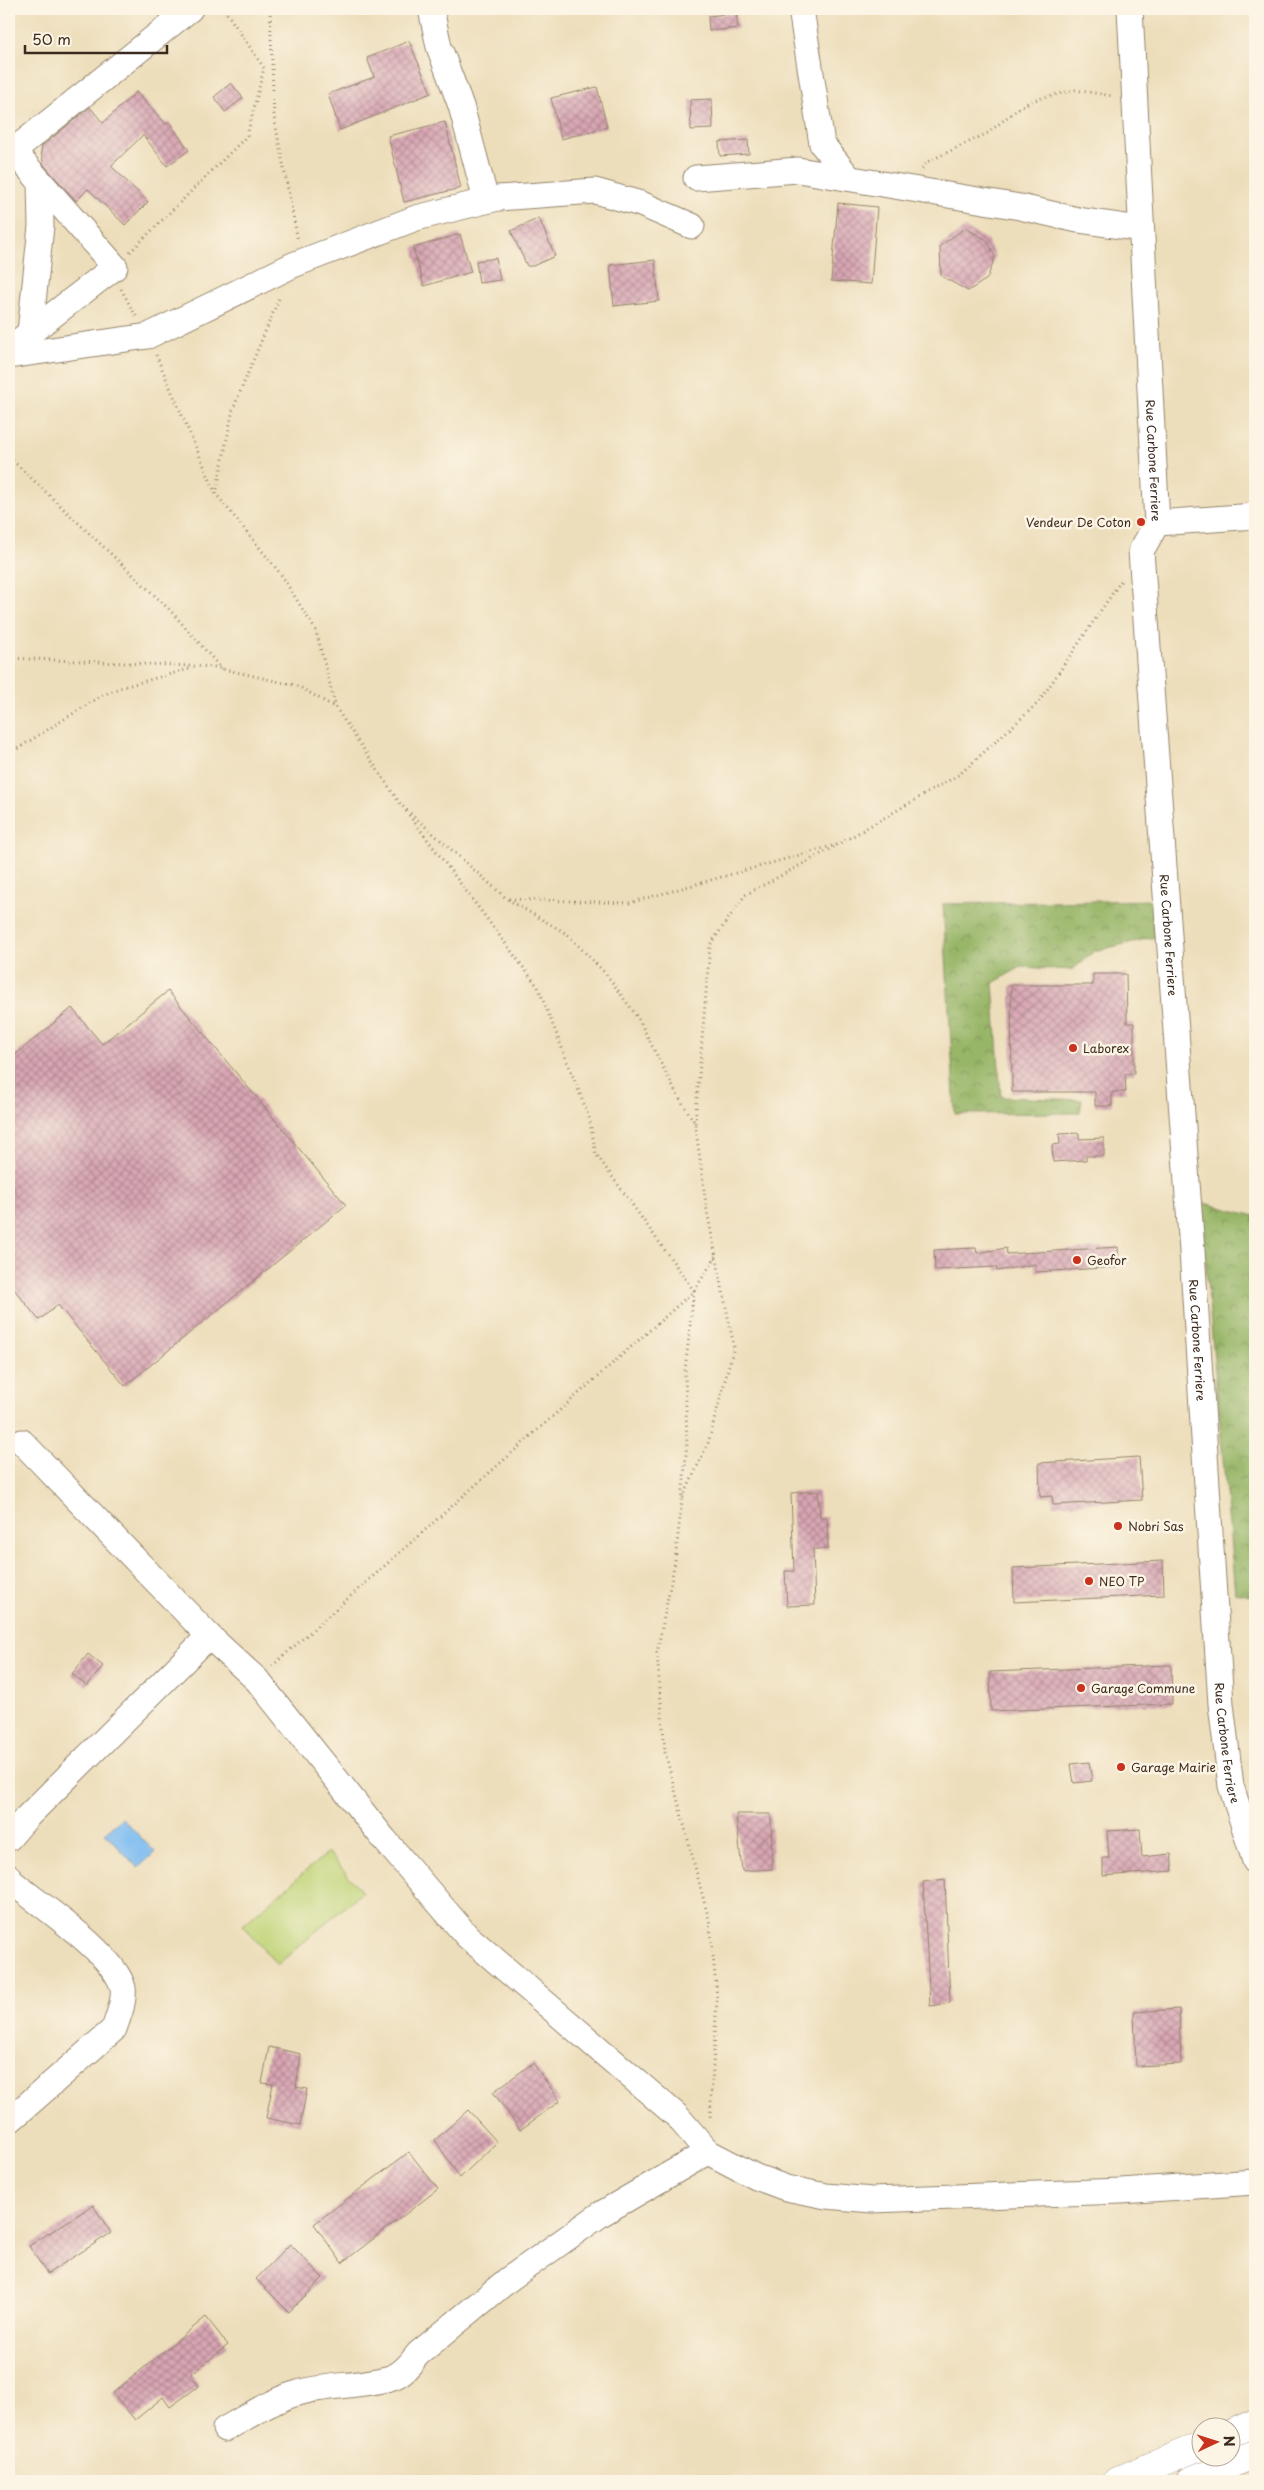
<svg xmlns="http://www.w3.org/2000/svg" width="1264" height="2490" font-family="'Playpen Sans',sans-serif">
<defs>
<pattern id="forest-crowns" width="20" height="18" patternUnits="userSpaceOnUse" patternTransform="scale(1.25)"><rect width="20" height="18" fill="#98b668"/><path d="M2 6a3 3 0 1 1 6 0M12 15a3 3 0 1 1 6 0" fill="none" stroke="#7d9455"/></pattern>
<pattern id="building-cross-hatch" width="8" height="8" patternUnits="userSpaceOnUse" patternTransform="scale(1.25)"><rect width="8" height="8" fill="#d8a6b4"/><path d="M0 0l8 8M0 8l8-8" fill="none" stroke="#b08792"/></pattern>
</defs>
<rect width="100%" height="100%" fill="#fcf5e5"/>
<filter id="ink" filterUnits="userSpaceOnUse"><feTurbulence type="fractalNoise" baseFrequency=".02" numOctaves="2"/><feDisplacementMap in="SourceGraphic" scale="10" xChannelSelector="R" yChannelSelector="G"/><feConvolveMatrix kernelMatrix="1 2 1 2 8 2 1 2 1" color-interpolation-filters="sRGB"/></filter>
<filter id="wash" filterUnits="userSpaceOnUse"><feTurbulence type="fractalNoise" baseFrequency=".0096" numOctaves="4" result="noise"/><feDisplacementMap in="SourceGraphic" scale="20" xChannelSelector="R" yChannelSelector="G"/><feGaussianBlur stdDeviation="1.12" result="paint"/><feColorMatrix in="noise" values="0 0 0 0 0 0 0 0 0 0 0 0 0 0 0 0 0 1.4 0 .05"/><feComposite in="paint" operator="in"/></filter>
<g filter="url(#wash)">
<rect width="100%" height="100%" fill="#eddebb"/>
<polygon fill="#c0d478" stroke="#7e7f4b" points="328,1852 362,1892 277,1965 243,1925"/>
<g fill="url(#forest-crowns)" stroke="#6a7043">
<polygon points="1156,900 1159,936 1094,951 1072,970 1021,967 993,983 1001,1097 1082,1100 1080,1113 955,1114 943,904"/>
<polygon points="1200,1202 1255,1216 1255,1597 1235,1593"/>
</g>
<polygon fill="#7dbcf1" stroke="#5c7388" points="122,1818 155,1852 138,1868 105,1833"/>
<g id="blocks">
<g fill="url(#building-cross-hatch)">
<polygon points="736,13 738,28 709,31 708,16"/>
<polygon points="409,41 431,93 340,130 328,94 374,77 367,58"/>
<polygon points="231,83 243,98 225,112 214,97"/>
<polygon points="597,87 607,127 561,139 551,98"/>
<polygon points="136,92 166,124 169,122 189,150 167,166 143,135 111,166 148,202 125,225 88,189 76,201 44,165 41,152 42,146 90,107 103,123"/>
<polygon points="712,99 713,129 691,130 690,100"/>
<polygon points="445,122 461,188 404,202 388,136"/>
<polygon points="748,140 749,154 720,156 719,142"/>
<polygon points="838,203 877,207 871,284 831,281"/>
<polygon points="539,218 555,256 533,266 527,266 511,231"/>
<polygon points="965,228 987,240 995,257 987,279 968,291 941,276 940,246"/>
<polygon points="460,234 471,272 424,286 413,248"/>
<polygon points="496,258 500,280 479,283 476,261"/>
<polygon points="655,260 659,301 614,306 610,265"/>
<polygon points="1093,974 1126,974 1127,1023 1134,1023 1134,1074 1125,1074 1126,1092 1112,1092 1112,1106 1095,1106 1095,1092 1012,1092 1011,985 1093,985"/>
<polygon points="168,991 346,1205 125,1386 58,1305 39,1320 9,1283 9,1060 72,1008 102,1044"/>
<polygon points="1079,1133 1079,1139 1104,1138 1104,1156 1086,1156 1086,1160 1053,1162 1052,1145 1060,1144 1059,1134"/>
<polygon points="1118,1247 1119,1267 1036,1272 1035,1264 997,1271 996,1267 935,1270 934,1250 976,1248 977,1253 1006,1248 1007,1254"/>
<polygon points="1139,1457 1142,1500 1053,1505 1052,1496 1040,1497 1039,1463"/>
<polygon points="818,1491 820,1517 827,1517 828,1549 813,1549 815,1605 787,1606 785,1571 794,1571 791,1493"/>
<polygon points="1163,1561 1164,1595 1014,1602 1013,1568"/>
<polygon points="88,1654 103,1666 87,1686 72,1674"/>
<polygon points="1171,1665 1172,1704 991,1711 990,1672"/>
<polygon points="1089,1762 1092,1781 1074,1783 1071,1764"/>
<polygon points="736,1814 771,1814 772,1869 742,1871"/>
<polygon points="1140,1829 1142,1857 1171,1854 1173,1871 1103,1876 1103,1858 1109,1858 1107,1831"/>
<polygon points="945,1879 950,2003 930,2006 923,1882"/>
<polygon points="1179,2009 1181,2064 1136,2066 1134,2012"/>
<polygon points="269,2047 301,2054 296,2087 307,2089 300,2125 266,2118 273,2084 262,2083"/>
<polygon points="533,2063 560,2101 520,2130 493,2092"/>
<polygon points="468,2110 497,2142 460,2178 435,2140"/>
<polygon points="409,2152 438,2189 342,2263 314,2224"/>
<polygon points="93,2205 111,2233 47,2274 29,2246"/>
<polygon points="290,2244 323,2278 289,2312 256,2279"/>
<polygon points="206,2317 228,2345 191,2374 199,2386 170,2407 163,2397 135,2420 113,2393"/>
</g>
</g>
</g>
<g filter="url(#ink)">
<use href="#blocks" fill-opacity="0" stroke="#94846c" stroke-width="1"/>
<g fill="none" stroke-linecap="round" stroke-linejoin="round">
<g stroke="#94846c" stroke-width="27">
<g id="minor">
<polyline points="431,9 439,47 461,106 486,200"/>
<polyline points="801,9 822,144 849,178"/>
<path id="s1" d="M 1130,9 L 1157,523 L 1141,551 L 1192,1251 L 1221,1704 L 1231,1786 L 1255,1861"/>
<polyline points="9,146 115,267 9,349"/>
<polyline points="13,151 190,9"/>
<polyline points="696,178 798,170 1020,207 1078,220 1141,229"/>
<polyline points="30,332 41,226 40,182"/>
<polyline points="9,356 148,336 293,265 416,218 498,198 595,191 641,204 692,226"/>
<polyline points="1157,523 1255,516"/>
<polyline points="22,1442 209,1636 257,1680 384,1839 467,1936 677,2116 708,2152 756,2177 786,2188 826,2196 872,2200 1121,2191 1255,2182"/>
<polyline points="9,1838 27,1817 209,1636"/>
<path d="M 9,1877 L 12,1882 C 39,1904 116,1955 123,1988 C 125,2001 118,2017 114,2029 L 9,2121"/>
<path d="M 225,2429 C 249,2416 272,2400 298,2393 C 328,2384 363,2387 393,2377 C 404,2373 411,2363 418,2354 L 509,2279 L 601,2214 L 708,2152"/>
</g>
</g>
<g stroke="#94846c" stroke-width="29">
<g id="major">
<polyline points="1232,2433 1255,2423"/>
<polyline points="1117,2481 1202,2445"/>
<polyline points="1190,2481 1255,2454"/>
</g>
</g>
<g stroke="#94846c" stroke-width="3" stroke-dasharray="1 4" stroke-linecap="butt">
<polyline points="270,9 274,117 298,241"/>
<polyline points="922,169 927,162 988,133 1020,107 1034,100 1075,90 1113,96"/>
<polyline points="130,252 247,136 264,68 224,9"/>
<polyline points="121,289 136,316"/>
<polyline points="156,355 216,494 280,573 316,631 336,708 401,805 507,899 567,934 606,974 638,1018 675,1091 695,1123 707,1211 734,1347 708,1443 682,1500"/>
<polyline points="9,457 170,610 222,669"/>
<polyline points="216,494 233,409 280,296"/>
<polyline points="9,658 214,667 298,686 336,708"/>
<polyline points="9,754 101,696 119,688 193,668"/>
<polyline points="406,811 538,987 589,1117 596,1154 694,1291 685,1371 687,1444 682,1500 675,1561 657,1653 665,1752 710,1924 717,1997 710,2120"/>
<polyline points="509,899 629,903 839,844 960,774 1038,703 1121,581"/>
<polyline points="695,1123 710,945 745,895 834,847"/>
<polyline points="272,1666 694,1291 716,1256"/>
</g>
<use href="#minor" stroke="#fff" stroke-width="25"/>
<use href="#major" stroke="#fff" stroke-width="28"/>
</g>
</g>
<g fill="#c8321e" stroke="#fcf5e5" stroke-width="2">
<circle cx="1141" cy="522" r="5"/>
<circle cx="1073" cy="1048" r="5"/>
<circle cx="1077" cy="1260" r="5"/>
<circle cx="1118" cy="1526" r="5"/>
<circle cx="1089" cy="1581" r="5"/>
<circle cx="1081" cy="1688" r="5"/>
<circle cx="1121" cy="1767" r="5"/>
</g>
<g text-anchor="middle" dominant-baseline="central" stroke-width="5" stroke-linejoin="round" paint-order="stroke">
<g font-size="12" fill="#3b2a1e" stroke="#fcf5e5">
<text stroke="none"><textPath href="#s1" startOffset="452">Rue Carbone Ferriere</textPath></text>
<text stroke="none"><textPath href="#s1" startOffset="932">Rue Carbone Ferriere</textPath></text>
<text stroke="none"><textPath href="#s1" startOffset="1338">Rue Carbone Ferriere</textPath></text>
<text stroke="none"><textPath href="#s1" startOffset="1742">Rue Carbone Ferriere</textPath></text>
</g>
<g font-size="12" fill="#3b2a1e" stroke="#fcf5e5" text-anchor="start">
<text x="1131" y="522" text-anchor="end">Vendeur De Coton</text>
<text x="1083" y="1048">Laborex</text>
<text x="1087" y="1260">Geofor</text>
<text x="1128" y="1526">Nobri Sas</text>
<text x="1099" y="1581">NEO TP</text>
<text x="1091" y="1688">Garage Commune</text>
<text x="1131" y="1767">Garage Mairie</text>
</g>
</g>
<rect width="1264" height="2490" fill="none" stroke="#fcf5e5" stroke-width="30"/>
<g transform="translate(1216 2442) rotate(86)"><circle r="24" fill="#fcf5e5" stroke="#afa495"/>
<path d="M0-4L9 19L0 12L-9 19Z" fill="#c8321e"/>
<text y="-8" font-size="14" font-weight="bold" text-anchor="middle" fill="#3b2a1e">N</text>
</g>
<path d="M25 45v8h142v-8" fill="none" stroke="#3b2a1e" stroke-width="2.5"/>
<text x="32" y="45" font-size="15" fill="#3b2a1e" stroke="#fcf5e5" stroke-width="4" paint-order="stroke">50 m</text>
</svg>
